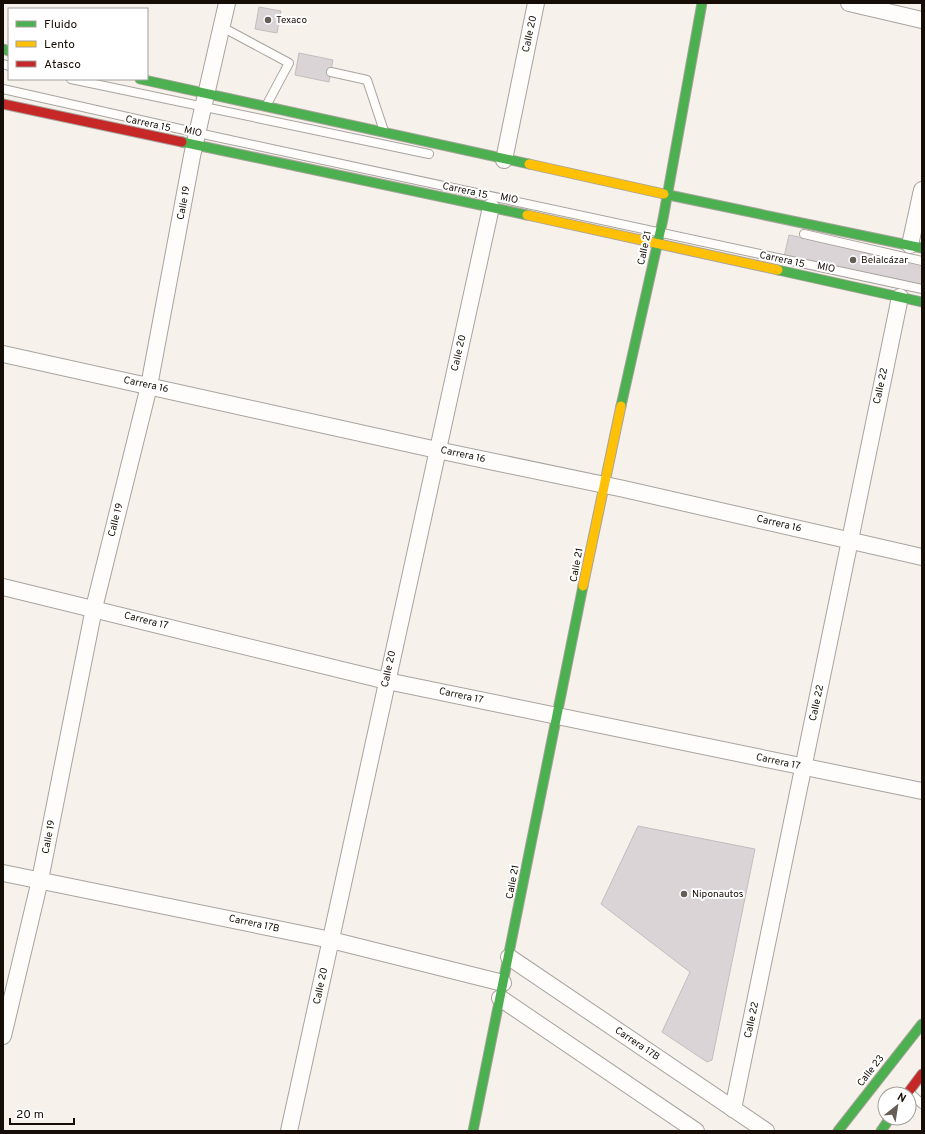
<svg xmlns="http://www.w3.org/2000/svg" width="925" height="1134" font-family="Overpass,sans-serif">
<rect width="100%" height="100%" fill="#f7f1ec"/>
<g fill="#dad4d7" stroke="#c3bdbf">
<polygon points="259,7 281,11 277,33 255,29"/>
<polygon points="299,53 333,60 329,82 295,75"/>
<polygon points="789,235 922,262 922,285 784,257"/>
<polygon points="638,826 755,849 712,1060 707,1062 662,1032 690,972 601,904"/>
</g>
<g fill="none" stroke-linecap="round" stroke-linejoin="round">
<g stroke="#a9a39d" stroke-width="10">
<g id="lane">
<polyline points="222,27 289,63 266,106"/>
<polyline points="3,64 9,66"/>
<polyline points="331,72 367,80 384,131"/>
<polyline points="71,79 429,154"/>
<polyline points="3,89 198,133 922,289"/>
<polyline points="804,234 922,261"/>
<polyline points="909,1092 922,1104"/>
</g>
</g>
<g stroke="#a9a39d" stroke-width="18">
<g id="street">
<polyline points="849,3 922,20"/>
<polyline points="504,160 536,3"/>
<polyline points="910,245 922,190"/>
<polyline points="3,354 437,450 624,489 922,557"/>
<polyline points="3,587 387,681 922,791"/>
<polyline points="3,873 331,940 503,983"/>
<polyline points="509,957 766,1131"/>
<polyline points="500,998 696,1131"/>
<polyline points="3,1036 40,880 94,608 149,386 192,156 227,3"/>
<polyline points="733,1109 900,297"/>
<polyline points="289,1131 491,207"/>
</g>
</g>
<g stroke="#a9a39d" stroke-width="11">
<g id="fast">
<polyline points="3,49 9,51"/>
<polyline points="140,79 529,164"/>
<polyline points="182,142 527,215"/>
<polyline points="664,194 922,248"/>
<polyline points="778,270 922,302"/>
<polyline points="621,406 663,219 702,3"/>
<polyline points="473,1131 583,586"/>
<polyline points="838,1131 922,1024"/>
<polyline points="881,1131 890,1118"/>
</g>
</g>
<g stroke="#a9a39d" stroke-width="11">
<g id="slow">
<polyline points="529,164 664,194"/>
<polyline points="527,215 778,270"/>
<polyline points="583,586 621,406"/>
</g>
</g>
<g stroke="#a9a39d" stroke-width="11">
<g id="jam">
<polyline points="3,104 182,142"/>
<polyline points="907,1094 922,1074"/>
</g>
</g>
<use href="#lane" stroke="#fefdfc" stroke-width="8"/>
<use href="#street" stroke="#fefdfc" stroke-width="16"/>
<use href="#fast" stroke="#4caf50" stroke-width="9"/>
<use href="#slow" stroke="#ffc107" stroke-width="9"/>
<use href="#jam" stroke="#c62828" stroke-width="9"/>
</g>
<g fill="#655d56" stroke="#fff" stroke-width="1.5">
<circle cx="268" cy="20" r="4"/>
<circle cx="853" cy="260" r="4"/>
<circle cx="684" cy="894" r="4"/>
</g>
<g text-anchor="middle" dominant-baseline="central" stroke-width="4" stroke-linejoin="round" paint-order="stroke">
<g font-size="10" fill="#160e06" stroke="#fff" text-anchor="start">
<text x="276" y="20">Texaco</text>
<text x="861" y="260">Belalcázar</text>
<text x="692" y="894">Niponautos</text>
</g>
<g font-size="10" fill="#160e06" stroke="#fff">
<text transform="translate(530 34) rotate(-78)">Calle 20</text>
<text transform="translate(148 124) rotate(12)">Carrera 15</text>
<text transform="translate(193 132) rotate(14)">MIO</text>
<text transform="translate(465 191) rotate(12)">Carrera 15</text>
<text transform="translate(509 199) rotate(12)">MIO</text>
<text transform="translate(184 203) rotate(-79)">Calle 19</text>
<text transform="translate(645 248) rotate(-78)">Calle 21</text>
<text transform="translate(782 260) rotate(12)">Carrera 15</text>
<text transform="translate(826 268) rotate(12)">MIO</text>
<text transform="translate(459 353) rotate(-77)">Calle 20</text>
<text transform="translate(146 385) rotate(12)">Carrera 16</text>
<text transform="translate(881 386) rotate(-78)">Calle 22</text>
<text transform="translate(463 455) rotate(12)">Carrera 16</text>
<text transform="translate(116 520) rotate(-76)">Calle 19</text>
<text transform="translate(779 524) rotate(13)">Carrera 16</text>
<text transform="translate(577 565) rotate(-79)">Calle 21</text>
<text transform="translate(146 621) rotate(14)">Carrera 17</text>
<text transform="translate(389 669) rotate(-78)">Calle 20</text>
<text transform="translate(461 696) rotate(12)">Carrera 17</text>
<text transform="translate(817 703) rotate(-78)">Calle 22</text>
<text transform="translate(778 762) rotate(12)">Carrera 17</text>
<text transform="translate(49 837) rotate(-79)">Calle 19</text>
<text transform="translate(513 882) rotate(-79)">Calle 21</text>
<text transform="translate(254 924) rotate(12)">Carrera 17B</text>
<text transform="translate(321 986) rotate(-78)">Calle 20</text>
<text transform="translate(752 1020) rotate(-78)">Calle 22</text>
<text transform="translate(637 1044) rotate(34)">Carrera 17B</text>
<text transform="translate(871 1071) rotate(-52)">Calle 23</text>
</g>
</g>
<rect width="925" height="1134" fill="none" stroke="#160e06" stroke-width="8"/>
<rect x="8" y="8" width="140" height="72" fill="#ffffff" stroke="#a29f9b"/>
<rect x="16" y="21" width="20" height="6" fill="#4caf50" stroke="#a29f9b"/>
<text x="44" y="28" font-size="12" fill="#160e06">Fluido</text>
<rect x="16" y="41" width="20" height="6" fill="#ffc107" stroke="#a29f9b"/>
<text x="44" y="48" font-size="12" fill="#160e06">Lento</text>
<rect x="16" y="61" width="20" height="6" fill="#c62828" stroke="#a29f9b"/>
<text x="44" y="68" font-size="12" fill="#160e06">Atasco</text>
<g transform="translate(897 1106) rotate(30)"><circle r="19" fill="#ffffff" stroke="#a29f9b"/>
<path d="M0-3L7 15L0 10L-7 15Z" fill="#655d56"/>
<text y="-6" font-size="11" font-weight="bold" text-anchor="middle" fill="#160e06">N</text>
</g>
<path d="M10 1118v6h64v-6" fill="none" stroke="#160e06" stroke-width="2"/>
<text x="16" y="1118" font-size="12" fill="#160e06" stroke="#ffffff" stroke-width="3" paint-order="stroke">20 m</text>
</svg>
